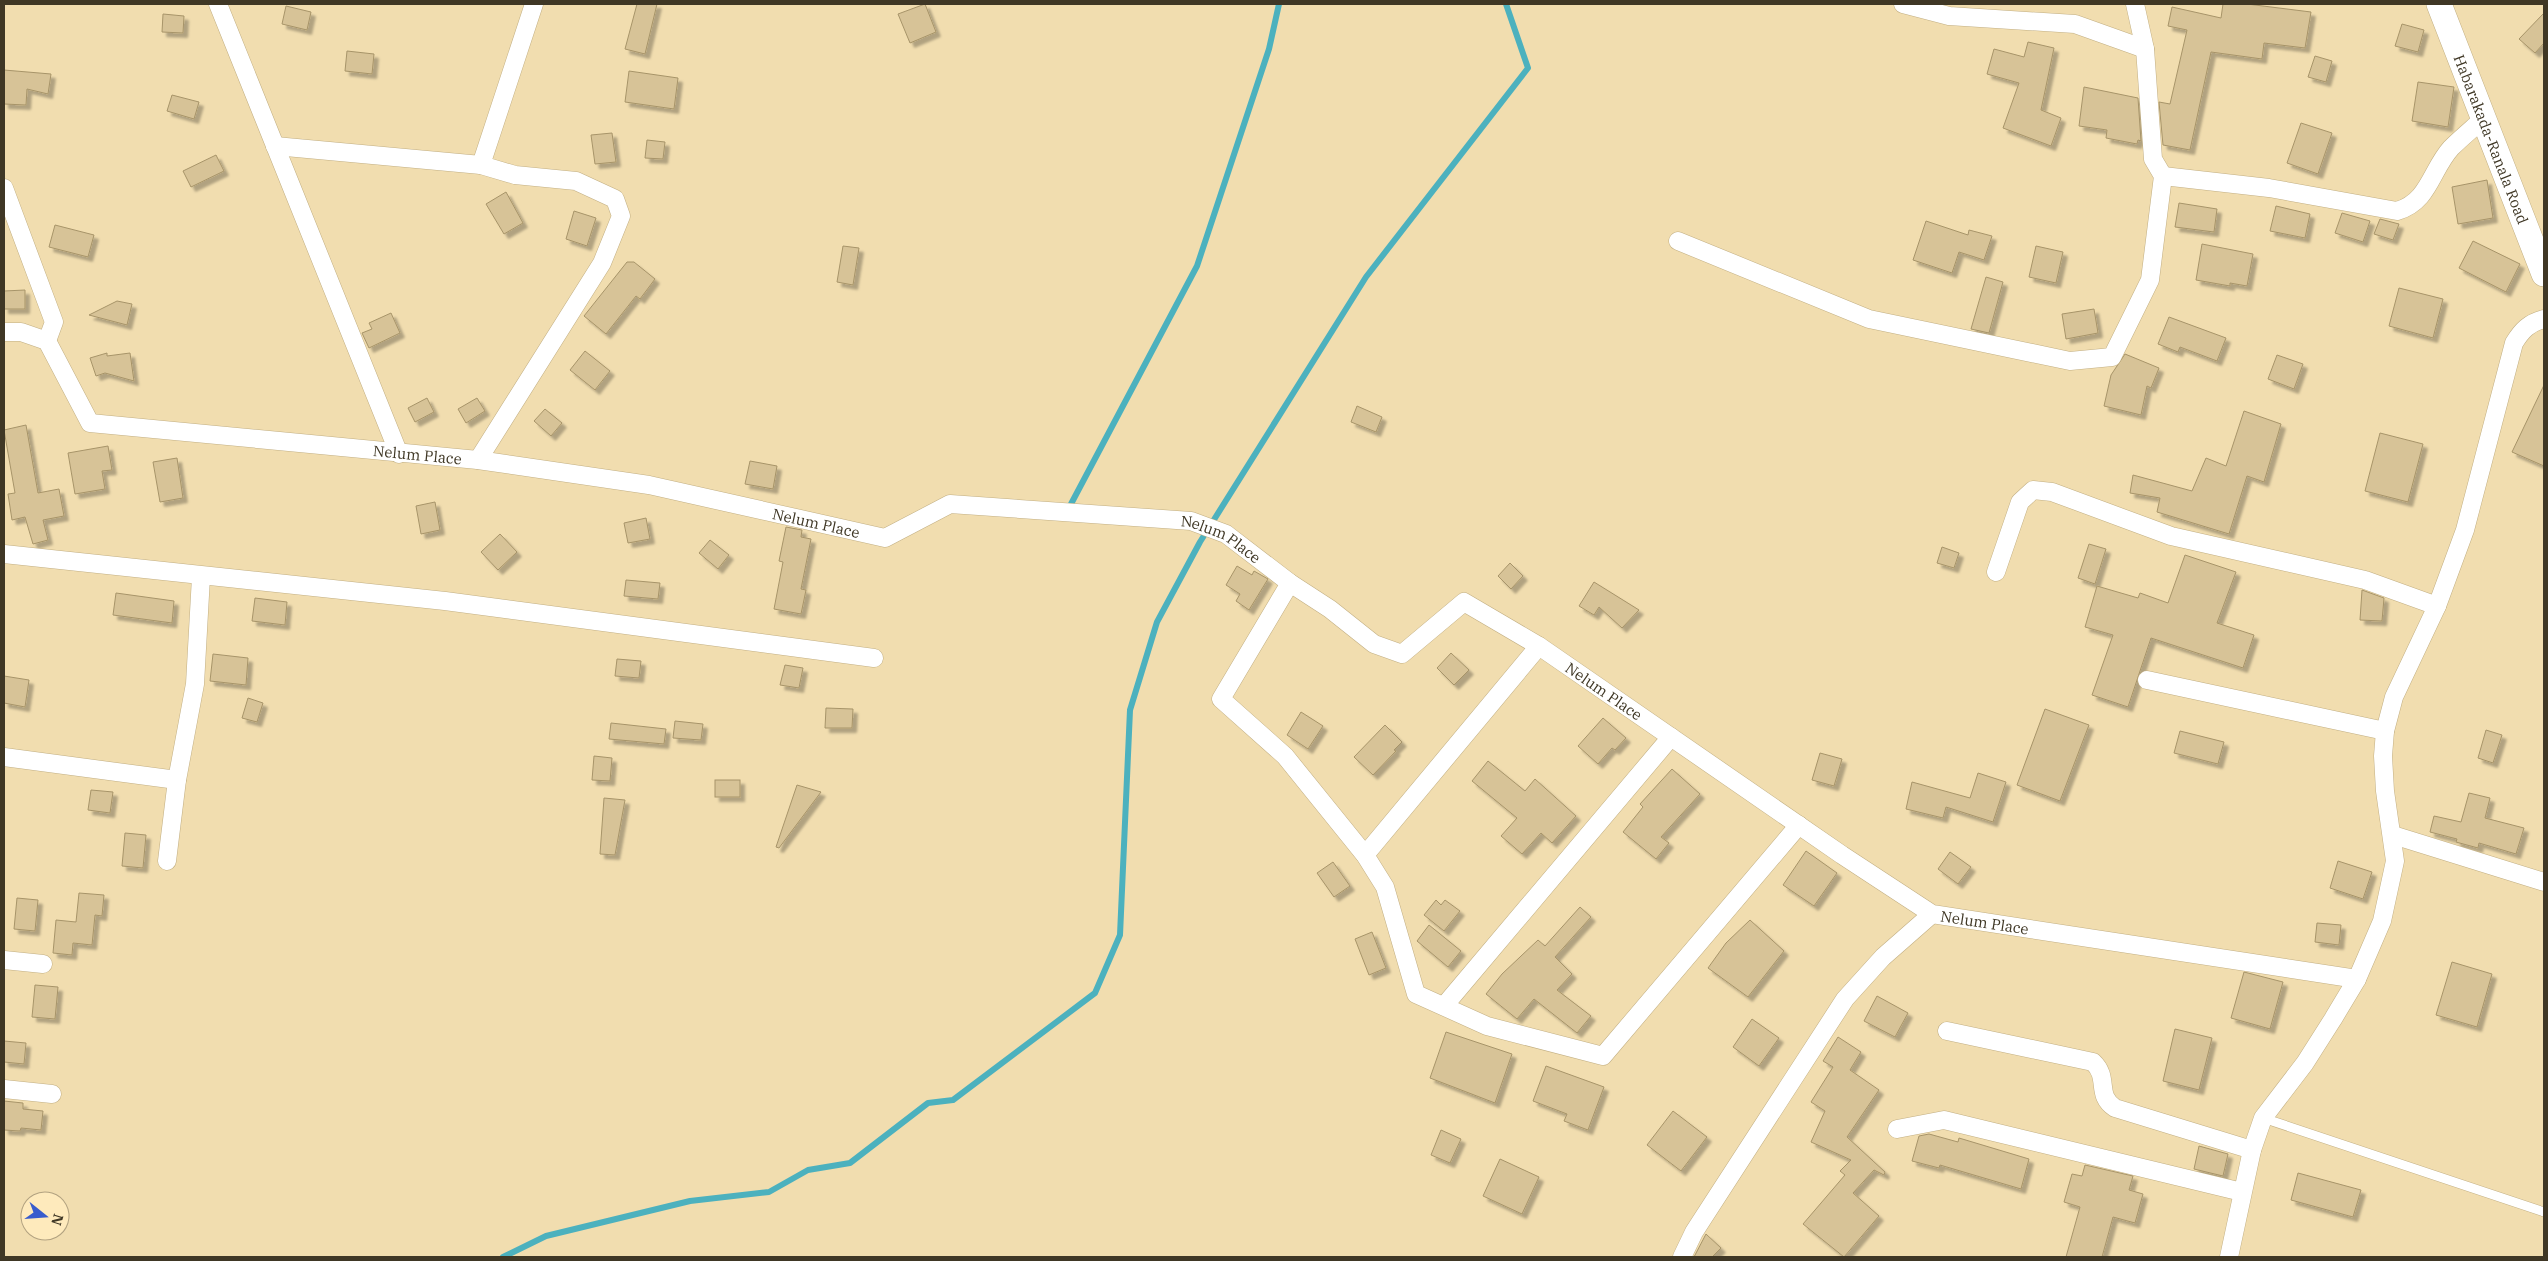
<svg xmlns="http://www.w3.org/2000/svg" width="2548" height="1261" font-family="'IBM Plex Serif',serif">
<defs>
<filter id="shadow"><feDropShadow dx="4.5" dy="4.5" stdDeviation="1" flood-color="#0004"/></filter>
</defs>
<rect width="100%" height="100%" fill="#f1ddaf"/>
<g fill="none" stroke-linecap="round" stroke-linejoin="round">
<g stroke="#4cb1be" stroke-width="6">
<polyline points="1071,504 1197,266 1269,49 1279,4"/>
<polyline points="503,1257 546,1236 690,1201 769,1192 808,1170 850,1163 928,1103 953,1100 1095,993 1120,935 1130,710 1157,622 1200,542 1366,277 1528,68 1506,4"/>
</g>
</g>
<g fill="#d7c397" stroke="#a79469" filter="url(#shadow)">
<polygon points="637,4 657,4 645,54 625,49"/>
<polygon points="925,4 936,32 910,43 898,14"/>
<polygon points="2223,4 2247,4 2311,12 2305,48 2264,43 2262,59 2211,52 2190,150 2163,145 2159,102 2170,104 2187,30 2168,26 2172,7 2221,18"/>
<polygon points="286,6 311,12 307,30 282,24"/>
<polygon points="2544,13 2544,43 2535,53 2519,39"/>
<polygon points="163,14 184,16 183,33 162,32"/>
<polygon points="2402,24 2424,30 2418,52 2395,46"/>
<polygon points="2028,42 2054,48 2041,110 2061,118 2051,146 2003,128 2019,83 1987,74 1994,49 2024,57"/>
<polygon points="347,51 374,54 372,74 345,71"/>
<polygon points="2315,56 2332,61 2326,82 2308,77"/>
<polygon points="4,70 51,74 48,94 27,89 26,105 4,104"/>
<polygon points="629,71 678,78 674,109 625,102"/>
<polygon points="2418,82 2454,87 2448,127 2412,121"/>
<polygon points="2084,87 2138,98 2141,141 2138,140 2137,144 2106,138 2107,130 2079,126"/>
<polygon points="172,95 199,102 194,119 167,111"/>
<polygon points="2301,123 2332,133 2318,174 2287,163"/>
<polygon points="612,133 616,162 595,164 591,135"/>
<polygon points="647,140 665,142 663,159 645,158"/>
<polygon points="216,155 224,171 191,187 183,171"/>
<polygon points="2487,180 2493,218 2458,224 2452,187"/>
<polygon points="506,192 523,223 504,234 486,204"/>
<polygon points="2179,203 2217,209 2214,232 2175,227"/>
<polygon points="2276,206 2310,214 2305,238 2270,231"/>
<polygon points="574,211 596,218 587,246 566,239"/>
<polygon points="2342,213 2370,221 2363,242 2335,233"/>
<polygon points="2380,219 2399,224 2393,240 2374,234"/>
<polygon points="1926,221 1968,235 1969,230 1992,236 1984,260 1959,252 1952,273 1913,260"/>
<polygon points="55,225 94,235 88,257 49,247"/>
<polygon points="2473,241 2520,264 2506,292 2459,268"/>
<polygon points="2202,244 2253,254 2247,286 2230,283 2230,286 2196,280"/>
<polygon points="843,246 859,248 853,285 837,282"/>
<polygon points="2036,246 2063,252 2056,283 2029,277"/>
<polygon points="627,262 634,262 655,279 640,299 636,296 606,334 584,316"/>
<polygon points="1986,277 2003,282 1989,333 1971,329"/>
<polygon points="2399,288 2443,299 2433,338 2389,326"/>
<polygon points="25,290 25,309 4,309 4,291"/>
<polygon points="117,301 132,304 127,325 89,315"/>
<polygon points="2094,309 2098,333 2066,339 2062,314"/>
<polygon points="391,313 400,333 369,348 362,333 372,329 369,323"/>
<polygon points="2169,317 2226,338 2217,361 2180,347 2178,352 2158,344"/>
<polygon points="585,351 610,371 595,390 570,370"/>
<polygon points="107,353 107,356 130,353 134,381 105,373 96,376 90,358"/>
<polygon points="2125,354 2159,368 2151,388 2147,386 2141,415 2104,406 2111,375"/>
<polygon points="2277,355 2303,364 2294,389 2268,379"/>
<polygon points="2544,385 2544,466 2512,452"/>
<polygon points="427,398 434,412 415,422 408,408"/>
<polygon points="477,398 485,411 466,423 458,409"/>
<polygon points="1357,406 1382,417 1376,432 1351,422"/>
<polygon points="545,409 562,423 551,436 534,421"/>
<polygon points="2244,411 2281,424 2264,482 2247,476 2229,534 2157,512 2160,498 2130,493 2133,475 2192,491 2206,458 2226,466"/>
<polygon points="26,425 38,493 59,489 64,516 43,520 48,540 33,544 25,517 12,520 8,494 15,493 4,430"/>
<polygon points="2380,433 2423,444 2408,502 2365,491"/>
<polygon points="108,446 112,470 102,471 105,489 75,494 68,453"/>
<polygon points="177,458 183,498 160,502 153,462"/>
<polygon points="750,461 777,466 773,489 745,484"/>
<polygon points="435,502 440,530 421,534 416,506"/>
<polygon points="646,518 650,539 628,543 624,523"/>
<polygon points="786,527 802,530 801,537 811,539 801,589 806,590 801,614 774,609 783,562 779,561"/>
<polygon points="500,534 517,552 498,570 481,552"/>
<polygon points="710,540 729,555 718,569 699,553"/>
<polygon points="2089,544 2106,549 2095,584 2078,578"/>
<polygon points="1942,547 1959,553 1954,568 1937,563"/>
<polygon points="2185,555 2236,572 2217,623 2254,635 2243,668 2151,638 2128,707 2092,695 2113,635 2085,627 2097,586 2138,598 2140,593 2168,603"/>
<polygon points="1510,563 1523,576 1511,589 1498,576"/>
<polygon points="1237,566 1252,575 1254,571 1268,579 1249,610 1236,601 1240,594 1226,585"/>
<polygon points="626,580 660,583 658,599 624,596"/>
<polygon points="1594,582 1639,610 1622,628 1599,607 1594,615 1579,606"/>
<polygon points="2362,590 2384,598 2382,621 2360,620"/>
<polygon points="116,593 174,601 172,623 113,615"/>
<polygon points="255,598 287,602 285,625 252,621"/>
<polygon points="1451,653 1469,670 1454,685 1437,668"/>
<polygon points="213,654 248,658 246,685 210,681"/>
<polygon points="617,659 641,661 639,678 615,676"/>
<polygon points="785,665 803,668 799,688 780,685"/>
<polygon points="4,676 29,680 25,707 4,703"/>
<polygon points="248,698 263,703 257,722 242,718"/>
<polygon points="826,708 853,709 852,728 825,728"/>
<polygon points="2045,709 2089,725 2060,801 2017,785"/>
<polygon points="1301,712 1323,726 1308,749 1287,735"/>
<polygon points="1603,718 1626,738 1615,750 1612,748 1598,764 1578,746"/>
<polygon points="675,721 703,724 701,740 673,738"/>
<polygon points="611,723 666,729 664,744 609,739"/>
<polygon points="1385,725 1402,742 1394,750 1396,751 1373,775 1354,757"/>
<polygon points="2486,730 2502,735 2493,763 2478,758"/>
<polygon points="2180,731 2224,742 2218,764 2174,753"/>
<polygon points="1820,753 1842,759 1834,786 1812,780"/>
<polygon points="594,756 612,758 610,781 592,780"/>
<polygon points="1488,761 1525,791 1535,779 1576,816 1552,843 1541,833 1522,854 1501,836 1517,818 1472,781"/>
<polygon points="1672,769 1700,794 1661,837 1669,843 1656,859 1623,832 1643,807 1640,804"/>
<polygon points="1978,773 2006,782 1993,822 1946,807 1943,818 1906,809 1912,782 1970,798"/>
<rect x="715" y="780" width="25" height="17"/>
<polygon points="797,785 821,792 779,848 776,847"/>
<polygon points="91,790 113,792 110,813 88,810"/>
<polygon points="2469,793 2490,798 2485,818 2524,828 2516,854 2479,843 2478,848 2456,842 2457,839 2430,832 2434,816 2461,822"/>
<polygon points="604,798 625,800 615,855 600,854"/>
<polygon points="125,833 146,835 143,868 122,866"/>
<polygon points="1806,851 1837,873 1814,906 1783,885"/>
<polygon points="1950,852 1971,867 1958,884 1938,869"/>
<polygon points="2338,861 2372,872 2363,899 2330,888"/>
<polygon points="1333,862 1350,886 1334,897 1317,873"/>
<polygon points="79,893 104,895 102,916 95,915 92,945 73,943 72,955 53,953 56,920 76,922"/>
<polygon points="17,898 38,900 35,931 14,929"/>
<polygon points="1436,900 1441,905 1445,900 1460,911 1444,931 1424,915"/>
<polygon points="1580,907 1591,917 1555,957 1572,974 1557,990 1591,1016 1577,1033 1534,999 1517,1019 1486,994 1502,974 1538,940 1545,946"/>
<polygon points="1750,920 1784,951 1748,997 1708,968 1726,943"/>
<polygon points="2317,923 2341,925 2339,945 2315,942"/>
<polygon points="1429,925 1461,951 1448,967 1417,941"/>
<polygon points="1372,932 1386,968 1369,975 1355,939"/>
<polygon points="2452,962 2492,974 2477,1027 2436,1015"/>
<polygon points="2244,972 2283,982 2270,1029 2231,1018"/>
<polygon points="35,985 58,987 55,1019 32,1017"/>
<polygon points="1877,996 1908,1013 1895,1037 1864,1021"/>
<polygon points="1752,1019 1779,1038 1759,1066 1733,1047"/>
<polygon points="2175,1029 2212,1038 2199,1090 2163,1081"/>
<polygon points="1446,1032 1512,1054 1495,1103 1430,1078"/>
<polygon points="1838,1037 1861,1052 1850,1070 1879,1090 1847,1137 1885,1172 1884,1175 1874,1170 1853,1193 1879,1216 1844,1257 1803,1224 1845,1175 1840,1171 1851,1160 1811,1142 1825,1111 1811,1102 1833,1067 1823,1061"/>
<polygon points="4,1041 26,1043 24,1064 4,1062"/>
<polygon points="1546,1066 1604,1087 1588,1130 1564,1121 1567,1114 1533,1101"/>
<polygon points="4,1101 23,1103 23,1109 43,1111 41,1130 21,1128 20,1131 4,1130"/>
<polygon points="1673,1111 1707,1137 1681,1171 1647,1145"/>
<polygon points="1441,1130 1461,1139 1450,1163 1431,1155"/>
<polygon points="1929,1134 1958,1142 1959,1138 2029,1159 2021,1189 1940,1165 1939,1168 1912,1161 1919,1136"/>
<polygon points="2199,1146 2228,1154 2223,1176 2194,1169"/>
<polygon points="1500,1159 1539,1177 1522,1214 1483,1196"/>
<polygon points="2085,1165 2133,1176 2129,1190 2143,1194 2135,1223 2113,1217 2102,1257 2066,1257 2080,1207 2064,1202 2072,1174 2082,1176"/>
<polygon points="2298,1173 2361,1190 2353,1217 2291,1200"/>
<polygon points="1706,1234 1721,1248 1712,1257 1694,1257"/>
</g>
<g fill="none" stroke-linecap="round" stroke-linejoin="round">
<g stroke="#c2af83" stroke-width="10">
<polyline id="service" points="2263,1118 2544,1212"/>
</g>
<g stroke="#c2af83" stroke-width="19">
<g id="minor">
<polyline points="218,4 399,454"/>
<polyline points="1903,4 1949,16 2075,24 2145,49"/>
<polyline points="275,146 481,165"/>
<path d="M 2163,176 L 2269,188 L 2397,211 C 2429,202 2431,170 2451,148 C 2461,138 2472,129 2483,119"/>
<polyline points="4,188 54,322 47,341"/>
<polyline points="1678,241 1869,319 2070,361 2112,357 2150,280 2163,176 2153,159 2145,49 2135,4"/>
<path id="s1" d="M 4,332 L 21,332 L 47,341 L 90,423 L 478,460 L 649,485 L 885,538 L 950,504 L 1191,521 L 1226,534 L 1290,583 L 1330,609 L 1374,644 L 1402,654 L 1464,602 L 1539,646 L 1842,855 L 1932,914 L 2357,979"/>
<polyline points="478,460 602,263 621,216 615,199 576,181 515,175 481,165 534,4"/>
<polyline points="4,554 445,601 874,658"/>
<polyline points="1996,572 2020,502 2033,490 2052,492 2171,536 2365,580 2437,606"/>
<polyline points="1290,583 1221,699 1285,756 1365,855 1385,887 1416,994 1487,1026 1603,1056 1799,825"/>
<polyline points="2147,680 2385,731"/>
<polyline points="4,757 177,780"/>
<polyline points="2393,835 2544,882"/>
<polyline points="1365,855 1539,646"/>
<polyline points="167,861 177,780 195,684 201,577"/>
<polyline points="4,960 43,964"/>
<polyline points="1444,1006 1671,737"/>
<path d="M 1947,1031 L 2093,1062 C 2110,1078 2095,1095 2115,1108 L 2252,1150"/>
<polyline points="4,1089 52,1094"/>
<polyline points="1897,1129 1944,1120 2242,1192"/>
<polyline points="1682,1257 1694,1232 1845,999 1883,957 1932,914"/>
<path d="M 2229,1257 L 2252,1150 L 2263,1118 L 2305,1063 L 2333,1019 L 2357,979 L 2382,921 L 2395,861 L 2385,791 L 2383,756 L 2385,731 L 2394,697 L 2437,606 L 2465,530 L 2514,343 C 2522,330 2529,323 2544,319"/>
</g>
</g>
<g stroke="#c2af83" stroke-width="26">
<g id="secondary">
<path id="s2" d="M 2439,4 L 2544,274"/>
</g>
</g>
<use href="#service" stroke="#fff" stroke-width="9"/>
<use href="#minor" stroke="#fff" stroke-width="18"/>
<use href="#secondary" stroke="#fff" stroke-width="25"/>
</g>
<g text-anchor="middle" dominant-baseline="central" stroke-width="4" stroke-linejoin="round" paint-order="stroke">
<g font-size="15" fill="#3f3725" stroke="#feeabc">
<text stroke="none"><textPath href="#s2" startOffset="145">Habarakada-Ranala Road</textPath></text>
<text stroke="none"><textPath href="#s1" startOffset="466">Nelum Place</textPath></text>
<text stroke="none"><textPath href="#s1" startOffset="871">Nelum Place</textPath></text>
<text stroke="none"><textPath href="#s1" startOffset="1291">Nelum Place</textPath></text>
<text stroke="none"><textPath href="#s1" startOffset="1755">Nelum Place</textPath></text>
<text stroke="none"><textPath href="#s1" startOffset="2205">Nelum Place</textPath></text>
</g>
</g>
<rect width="2548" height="1261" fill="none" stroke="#3f3725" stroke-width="10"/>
<g transform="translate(45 1216) rotate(107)"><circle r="24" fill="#feeabc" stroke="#b2a280"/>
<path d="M0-4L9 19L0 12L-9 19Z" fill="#385ccd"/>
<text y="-8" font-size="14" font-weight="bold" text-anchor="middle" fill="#3f3725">N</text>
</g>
</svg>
